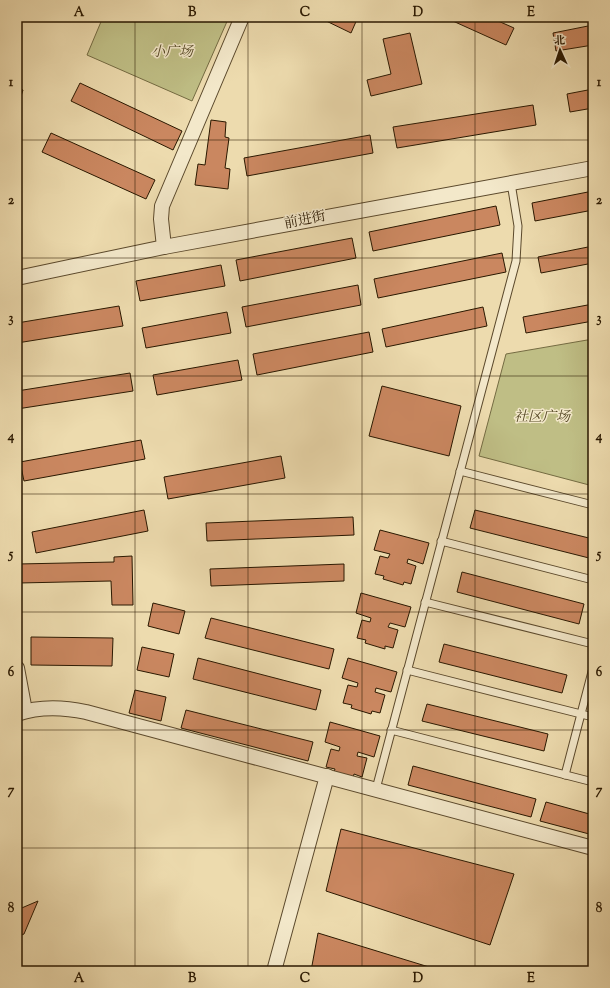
<svg xmlns="http://www.w3.org/2000/svg" width="610" height="988" font-family="'Sorts Mill Goudy','Noto Serif SC',serif">
<rect width="100%" height="100%" fill="#eddbae"/>
<filter id="stains"><feTurbulence type="fractalNoise" baseFrequency=".005" numOctaves="4"/><feColorMatrix values="0 0 0 0 .2 0 0 0 0 .09 0 0 0 0 .02 0 0 0 .5 -.17"/></filter>
<radialGradient id="worn" r=".72"><stop offset=".6" stop-color="#630" stop-opacity="0"/><stop offset="1" stop-color="#630" stop-opacity=".3"/></radialGradient>
<g fill="#bfbe85" stroke="#746b42">
<polygon points="103,17 229,17 192,101 87,55"/>
<polygon points="593,339 593,486 479,456 506,354"/>
</g>
<g fill="#ca8760" stroke="#2a1800">
<polygon points="17,17 22,17 17,32"/>
<polygon points="318,17 358,17 351,33"/>
<polygon points="444,17 489,17 514,28 506,45"/>
<polygon points="593,25 593,45 556,51 553,33"/>
<polygon points="410,33 422,84 371,96 367,80 391,74 383,39"/>
<polygon points="80,83 182,131 173,150 71,101"/>
<polygon points="17,88 23,90 17,109"/>
<polygon points="593,89 593,108 570,112 567,94"/>
<polygon points="533,105 536,125 397,148 393,127"/>
<polygon points="211,120 226,122 225,137 229,138 225,168 230,169 228,189 195,185 198,164 205,165"/>
<polygon points="51,133 155,180 146,199 42,152"/>
<polygon points="370,135 373,153 247,176 244,158"/>
<polygon points="593,191 593,210 535,221 532,203"/>
<polygon points="496,206 500,225 373,251 369,232"/>
<polygon points="352,238 356,258 240,281 236,260"/>
<polygon points="593,246 593,263 541,273 538,257"/>
<polygon points="502,253 506,272 378,298 374,279"/>
<polygon points="221,265 225,286 140,301 136,281"/>
<polygon points="358,285 361,305 246,327 242,307"/>
<polygon points="593,304 593,321 526,333 523,317"/>
<polygon points="119,306 123,326 17,343 17,323"/>
<polygon points="483,307 487,326 386,347 382,329"/>
<polygon points="227,312 231,333 146,348 142,328"/>
<polygon points="369,332 373,352 257,375 253,354"/>
<polygon points="238,360 242,380 157,395 153,375"/>
<polygon points="130,373 133,391 17,409 17,391"/>
<polygon points="382,386 461,406 449,456 369,436"/>
<polygon points="141,440 145,459 24,481 20,462"/>
<polygon points="281,456 285,478 168,499 164,477"/>
<polygon points="144,510 148,531 36,553 32,532"/>
<polygon points="475,510 593,539 593,559 470,528"/>
<polygon points="353,517 354,535 207,541 206,523"/>
<polygon points="380,530 429,543 423,564 408,559 407,563 416,566 411,584 404,582 403,585 383,579 384,576 375,574 380,556 388,558 390,554 374,550"/>
<polygon points="132,556 133,605 112,605 111,581 19,583 18,564 114,562 114,557"/>
<polygon points="344,564 344,581 211,586 210,569"/>
<polygon points="462,572 584,604 579,624 457,592"/>
<polygon points="361,593 411,607 405,627 390,623 388,627 398,630 393,648 385,646 385,649 365,643 366,640 357,638 362,620 370,622 371,618 356,613"/>
<polygon points="153,603 185,611 179,634 148,626"/>
<polygon points="211,618 334,649 329,669 205,638"/>
<polygon points="31,637 113,638 112,666 31,665"/>
<polygon points="444,644 567,675 562,693 439,662"/>
<polygon points="142,647 174,654 169,677 137,670"/>
<polygon points="198,658 321,690 316,710 193,679"/>
<polygon points="348,658 397,672 391,692 376,688 375,692 385,695 380,713 372,711 371,714 351,708 352,705 343,703 348,685 357,687 358,683 342,678"/>
<polygon points="135,690 166,697 161,721 129,713"/>
<polygon points="427,704 548,734 544,751 422,721"/>
<polygon points="186,710 313,742 308,761 181,728"/>
<polygon points="330,722 380,736 374,757 358,752 357,756 367,758 362,777 354,774 353,778 334,772 335,769 326,767 331,749 339,751 340,747 325,742"/>
<polygon points="593,753 593,766 589,765"/>
<polygon points="413,766 536,799 531,817 408,785"/>
<polygon points="546,802 593,815 593,835 540,821"/>
<polygon points="341,829 514,874 490,945 326,891"/>
<polygon points="20,849 17,893 17,850"/>
<polygon points="38,901 24,934 17,937 17,910"/>
<polygon points="318,933 442,971 311,971"/>
</g>
<g fill="none" stroke-linecap="round" stroke-linejoin="round">
<g stroke="#5b492c" stroke-width="9">
<g id="lane">
<polyline points="460,471 593,505"/>
<polyline points="441,541 593,580"/>
<polyline points="425,602 593,644"/>
<polyline points="407,670 593,717"/>
<polyline points="391,730 593,782"/>
<polyline points="565,775 593,668"/>
<polyline points="376,789 516,261 518,226 511,183"/>
</g>
</g>
<g stroke="#5b492c" stroke-width="16">
<g id="street">
<polyline points="164,247 161,219 162,206 242,17"/>
<polyline points="17,278 164,247 593,168"/>
<polyline points="17,668 25,711"/>
<path d="M 17,714 C 40,706 62,707 86,712 L 593,848"/>
<polyline points="274,971 327,776"/>
</g>
</g>
<use href="#lane" stroke="#f3e8ca" stroke-width="7"/>
<use href="#street" stroke="#f3e8ca" stroke-width="14"/>
</g>
<path fill="none" stroke="#2a1800" stroke-width="1" stroke-opacity="0.55" d="M 135,17 L 135,971M 248,17 L 248,971M 362,17 L 362,971M 475,17 L 475,971M 17,140 L 593,140M 17,258 L 593,258M 17,376 L 593,376M 17,494 L 593,494M 17,612 L 593,612M 17,730 L 593,730M 17,848 L 593,848"/>
<g text-anchor="middle" dominant-baseline="central" stroke-width="3" stroke-linejoin="round" paint-order="stroke">
<g font-size="14" font-style="italic" fill="#574a28" stroke="#f3e8ca">
<text x="172" y="53">小广场</text>
<text x="542" y="418">社区广场</text>
</g>
<g font-size="14" fill="#2a1800" stroke="#f3e8ca">
<text transform="translate(305 221) rotate(-11)">前进街</text>
</g>
</g>
<rect width="610" height="988" fill="none" stroke="#eddbae" stroke-width="44"/>
<g transform="translate(560 50) rotate(357)" stroke="#f3e8ca" stroke-width="3" paint-order="stroke">
<path d="M0-3L7 15L0 10L-7 15Z" fill="#2a1800"/>
<text y="-6" font-size="11" font-weight="bold" text-anchor="middle" fill="#2a1800">北</text>
</g>
<rect x="22" y="22" width="566" height="944" fill="none" stroke="#2a1800" stroke-width="1.5"/>
<g font-size="13" text-anchor="middle" font-weight="bold" fill="#2a1800">
<text x="79" y="16">A</text>
<text x="192" y="16">B</text>
<text x="305" y="16">C</text>
<text x="418" y="16">D</text>
<text x="531" y="16">E</text>
<text x="11" y="86">1</text>
<text x="599" y="86">1</text>
<text x="11" y="204">2</text>
<text x="599" y="204">2</text>
<text x="11" y="322">3</text>
<text x="599" y="322">3</text>
<text x="11" y="440">4</text>
<text x="599" y="440">4</text>
<text x="11" y="558">5</text>
<text x="599" y="558">5</text>
<text x="11" y="676">6</text>
<text x="599" y="676">6</text>
<text x="11" y="794">7</text>
<text x="599" y="794">7</text>
<text x="11" y="912">8</text>
<text x="599" y="912">8</text>
<text x="79" y="982">A</text>
<text x="192" y="982">B</text>
<text x="305" y="982">C</text>
<text x="418" y="982">D</text>
<text x="531" y="982">E</text>
</g>
<rect width="100%" height="100%" filter="url(#stains)"/>
<rect width="100%" height="100%" fill="url(#worn)"/>
</svg>
